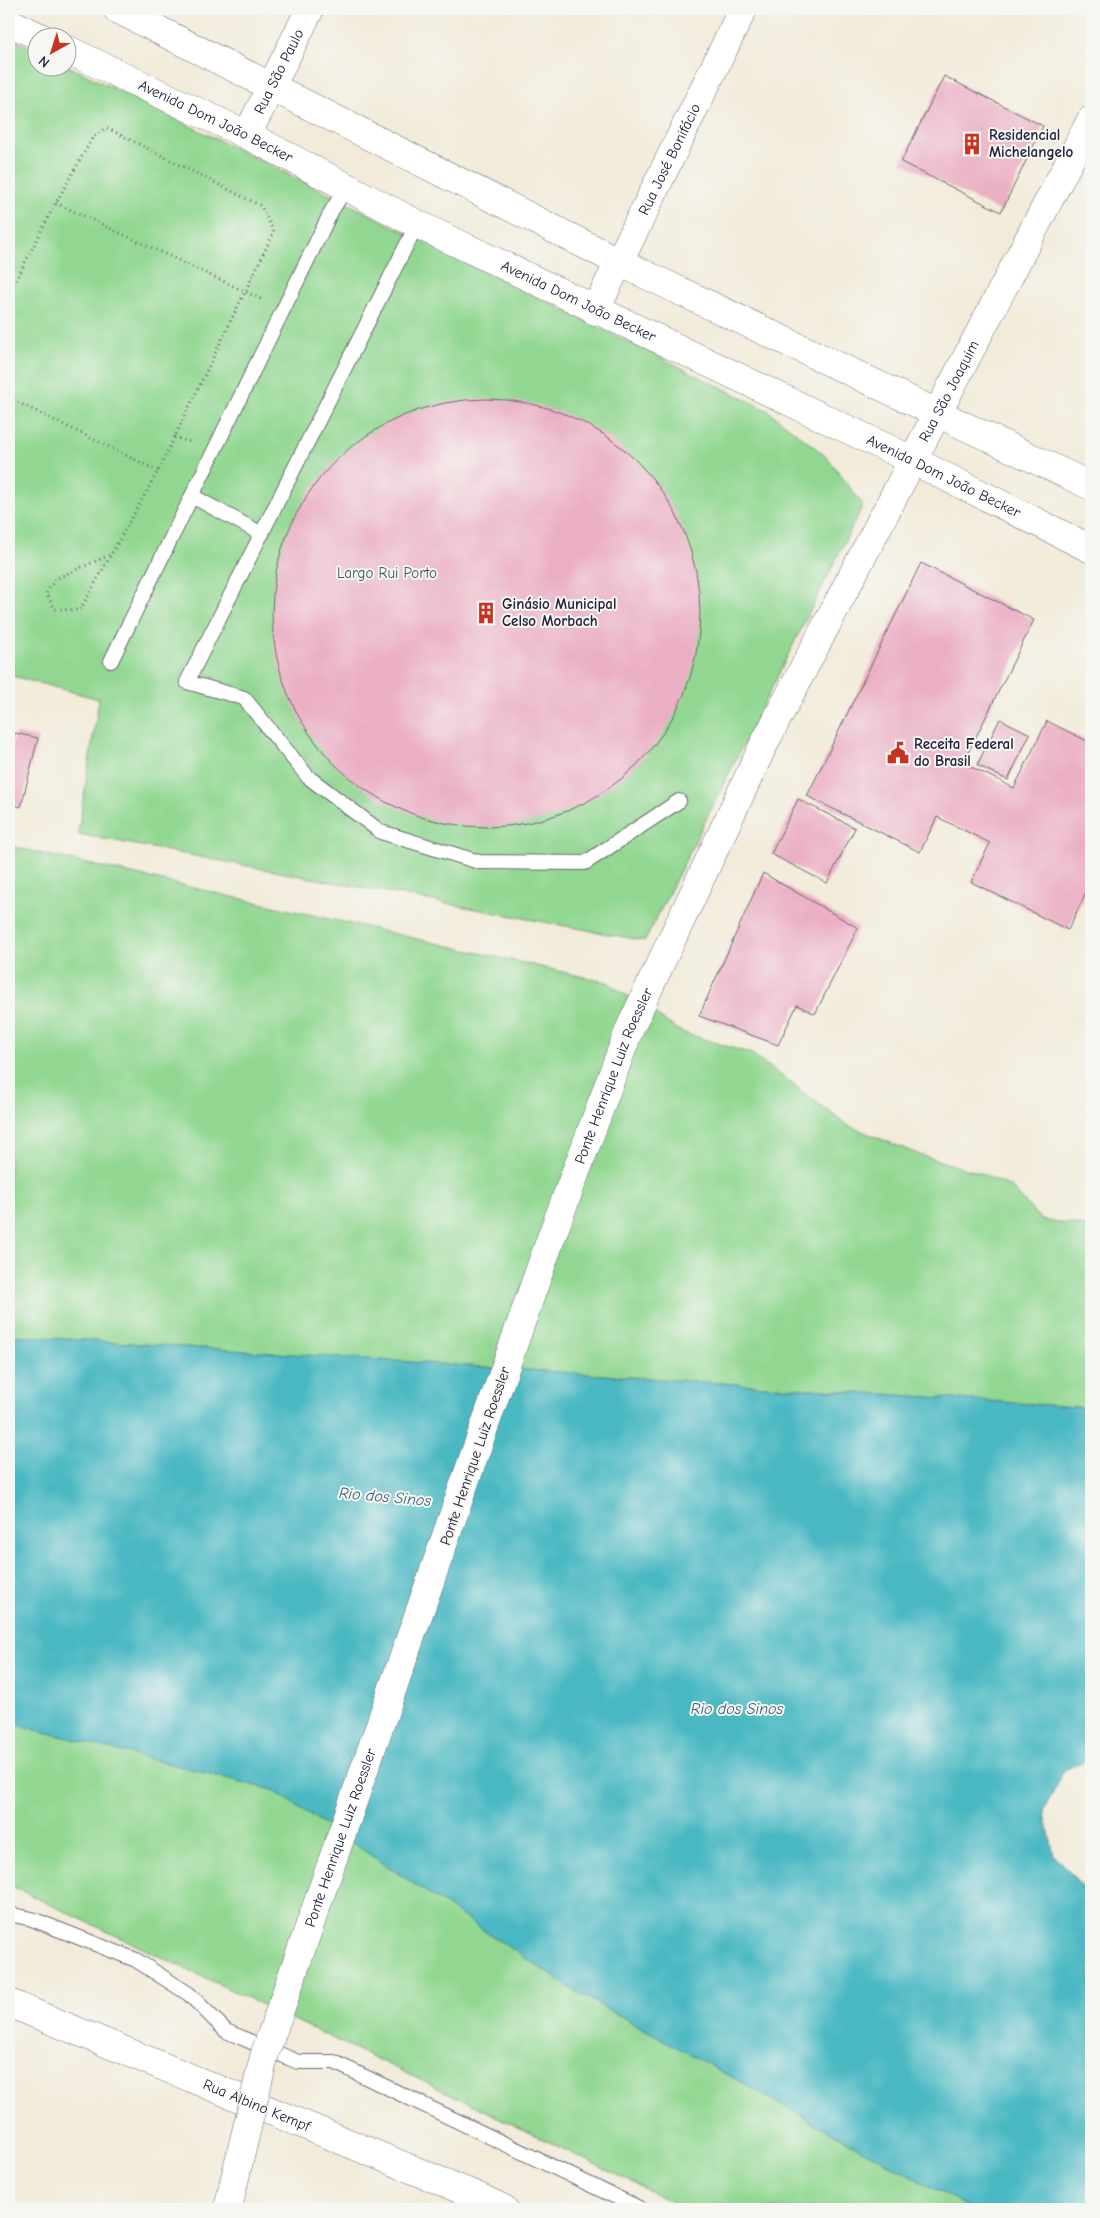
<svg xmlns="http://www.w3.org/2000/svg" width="1100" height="2218" font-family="'Comic Neue',sans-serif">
<rect width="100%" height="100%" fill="#f6f6f2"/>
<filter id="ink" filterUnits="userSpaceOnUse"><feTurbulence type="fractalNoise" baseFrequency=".02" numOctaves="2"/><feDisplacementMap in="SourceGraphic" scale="10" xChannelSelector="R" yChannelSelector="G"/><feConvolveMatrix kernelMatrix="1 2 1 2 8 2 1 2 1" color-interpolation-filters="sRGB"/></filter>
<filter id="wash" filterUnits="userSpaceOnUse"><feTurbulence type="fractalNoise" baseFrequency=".0096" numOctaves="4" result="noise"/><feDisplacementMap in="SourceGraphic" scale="20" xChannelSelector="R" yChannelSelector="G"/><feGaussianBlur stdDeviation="1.12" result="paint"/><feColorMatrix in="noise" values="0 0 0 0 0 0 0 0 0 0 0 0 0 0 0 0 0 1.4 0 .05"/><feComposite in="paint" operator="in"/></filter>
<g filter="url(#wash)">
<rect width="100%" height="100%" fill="#f2ebd9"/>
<g fill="#91d791" stroke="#5a7c66">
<polygon points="9,37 37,51 38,68 68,68 68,66 767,410 827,457 863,505 645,941 78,834 99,699 9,675"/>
<polygon points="9,846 607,982 681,1032 752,1054 847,1125 920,1155 980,1173 1011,1187 1041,1220 1091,1227 1091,1408 9,1335"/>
<polygon points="9,1723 273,1790 575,1991 971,2209 686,2209 467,2102 9,1885"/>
</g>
<polygon fill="#49b8c2" stroke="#366d7e" points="9,1335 1091,1408 1091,1758 1064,1770 1044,1810 1054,1855 1091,1896 1091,2209 971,2209 575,1991 273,1790 9,1723"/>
<g id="blocks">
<g fill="#ebafc4">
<polygon points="944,76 1043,126 1001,212 901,162"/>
<circle cx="486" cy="613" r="214"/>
<polygon points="921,563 1034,620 963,763 1014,788 1047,721 1091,743 1091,882 1068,930 971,882 990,843 937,817 920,852 807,796"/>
<polygon points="1000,719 1030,734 1008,780 977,765"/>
<polygon points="15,733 38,738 21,807 9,804 9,753"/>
<polygon points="798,799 855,828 827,883 771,854"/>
<polygon points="763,873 858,928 815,1014 797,1005 778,1045 699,1016"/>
</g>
</g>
</g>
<g filter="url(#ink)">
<use href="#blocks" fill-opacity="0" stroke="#6b6872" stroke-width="1"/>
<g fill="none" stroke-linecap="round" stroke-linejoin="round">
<g stroke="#6b6872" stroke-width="16">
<g id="lane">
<polyline points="417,224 187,682 244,698 308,777 381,832 479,862 585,863 679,801"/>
<polyline points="192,496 262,534"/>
<polyline points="111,661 332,210 346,188"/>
<polyline points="9,1914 32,1919 136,1960 189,1994 226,2031 298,2062 334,2062 641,2209"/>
</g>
</g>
<g stroke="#6b6872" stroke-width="29">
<g id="street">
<path id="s1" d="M 247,135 L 310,9"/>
<path id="s2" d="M 595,311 L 743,9"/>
<path id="s3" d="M 9,2003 L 479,2197 L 504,2209"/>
</g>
</g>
<g stroke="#6b6872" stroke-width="29">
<g id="secondary">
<polyline points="117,9 619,262 1091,486"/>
<polyline points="9,22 42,38"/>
<path id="s4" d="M 68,50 L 247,135 L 417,224 L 912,460 L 1091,549"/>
<path id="s5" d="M 474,1456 L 551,1238 L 630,1028 L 764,744 L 1091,120"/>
<polyline points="228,2209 233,2186"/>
</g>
</g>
<g stroke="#6b6872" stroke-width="3" stroke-dasharray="1 4" stroke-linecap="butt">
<polyline points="56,203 261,299"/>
<polyline points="9,294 52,210 93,137 107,128 261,206 274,232 158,471 80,610 55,609 46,594 55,579 112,554"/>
<polyline points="9,398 158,471"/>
<polyline points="174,437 190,442"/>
</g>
<use href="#lane" stroke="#fff" stroke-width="14"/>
<use href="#street" stroke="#fff" stroke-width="28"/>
<use href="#secondary" stroke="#fff" stroke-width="28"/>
<g stroke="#6b6872" stroke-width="29" stroke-linecap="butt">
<g id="secondary-bridge">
<path id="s6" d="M 233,2186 L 265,2053 L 474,1456"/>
</g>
</g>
<use href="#secondary-bridge" stroke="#fff" stroke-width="28"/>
</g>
</g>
<defs>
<g id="building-bare" transform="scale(1.725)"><path d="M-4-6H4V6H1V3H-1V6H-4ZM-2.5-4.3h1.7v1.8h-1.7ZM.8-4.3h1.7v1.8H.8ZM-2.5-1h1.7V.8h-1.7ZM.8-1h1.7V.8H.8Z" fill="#c8321e" stroke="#f6f6f2" stroke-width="2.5" paint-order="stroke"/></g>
<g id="civic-bare" transform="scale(1.725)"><path d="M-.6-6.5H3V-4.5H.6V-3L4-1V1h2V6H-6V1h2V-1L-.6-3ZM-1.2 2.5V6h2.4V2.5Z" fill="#c8321e" stroke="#f6f6f2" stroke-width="2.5" paint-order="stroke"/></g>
</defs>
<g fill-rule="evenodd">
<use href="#building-bare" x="972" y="144"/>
<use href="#building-bare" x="486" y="613"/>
<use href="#civic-bare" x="898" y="753"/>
</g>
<g text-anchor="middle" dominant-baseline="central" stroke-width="4" stroke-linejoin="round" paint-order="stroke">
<g font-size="15" fill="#22223b" stroke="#f6f6f2">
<text stroke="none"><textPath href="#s1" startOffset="71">Rua São Paulo</textPath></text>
<text stroke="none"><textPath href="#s4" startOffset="164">Avenida Dom João Becker</textPath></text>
<text stroke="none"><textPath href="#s2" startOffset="169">Rua José Bonifácio</textPath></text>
<text stroke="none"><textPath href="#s4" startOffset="569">Avenida Dom João Becker</textPath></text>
<text stroke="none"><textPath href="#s5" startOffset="1168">Rua São Joaquim</textPath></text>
<text stroke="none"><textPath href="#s4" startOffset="974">Avenida Dom João Becker</textPath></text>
<text stroke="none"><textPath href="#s5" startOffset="405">Ponte Henrique Luiz Roessler</textPath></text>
<text transform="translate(475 1456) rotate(-71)">Ponte Henrique Luiz Roessler</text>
<text stroke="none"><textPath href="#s6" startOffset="365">Ponte Henrique Luiz Roessler</textPath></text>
<text stroke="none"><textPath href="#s3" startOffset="268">Rua Albino Kempf</textPath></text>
</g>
<g font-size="15" font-weight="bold" fill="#22223b" stroke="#f6f6f2" text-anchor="start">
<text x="989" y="135">Residencial<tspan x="989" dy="17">Michelangelo</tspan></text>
<text x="502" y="604">Ginásio Municipal<tspan x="502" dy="17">Celso Morbach</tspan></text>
<text x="914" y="744">Receita Federal<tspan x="914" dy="17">do Brasil</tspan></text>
</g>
<g font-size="15" fill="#435855" stroke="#f6f6f2">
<text x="387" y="573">Largo Rui Porto</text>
</g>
<g font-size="16" font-style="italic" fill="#325e71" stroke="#f6f6f2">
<text transform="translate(385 1497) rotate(5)">Rio dos Sinos</text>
<text x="737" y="1709">Rio dos Sinos</text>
</g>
</g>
<rect width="1100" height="2218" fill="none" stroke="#f6f6f2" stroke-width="30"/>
<g transform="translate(52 52) rotate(219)"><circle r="24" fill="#f6f6f2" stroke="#a1a1a9"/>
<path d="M0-4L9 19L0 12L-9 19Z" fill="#c8321e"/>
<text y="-8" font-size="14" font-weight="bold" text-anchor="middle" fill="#22223b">N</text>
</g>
</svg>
